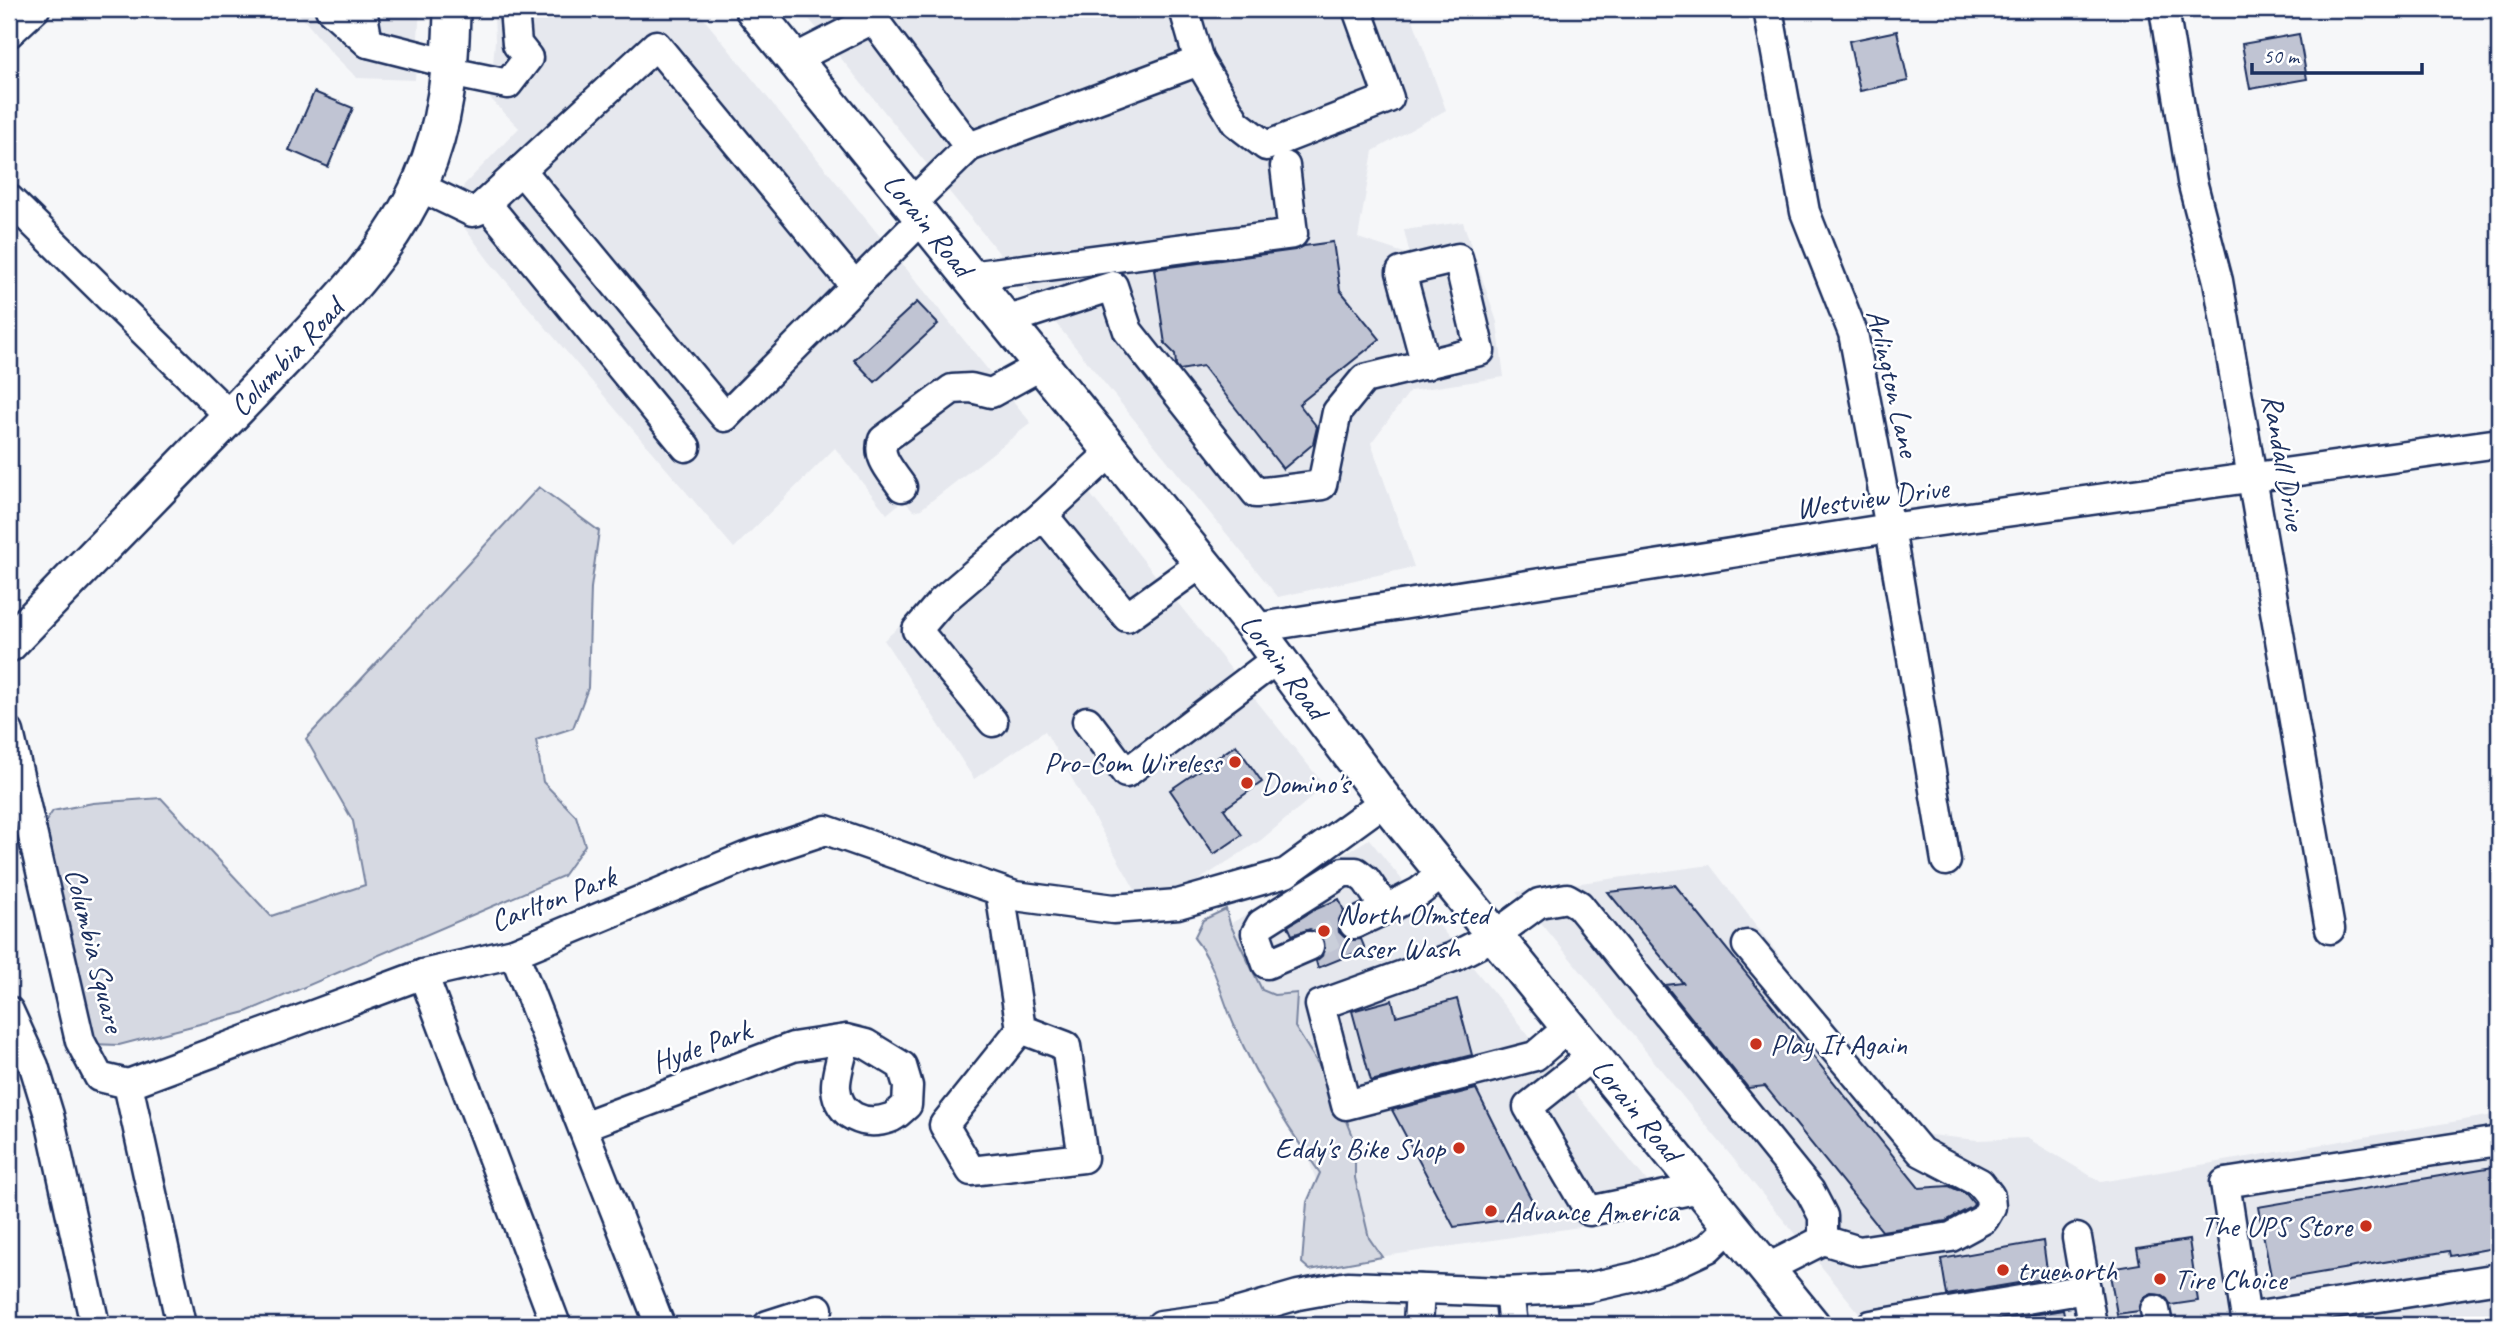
<svg xmlns="http://www.w3.org/2000/svg" width="2508" height="1334" font-family="Caveat,sans-serif">
<rect width="100%" height="100%" fill="#f6f7f9"/>
<filter id="ink" filterUnits="userSpaceOnUse"><feTurbulence type="fractalNoise" baseFrequency=".0143" numOctaves="2"/><feDisplacementMap in="SourceGraphic" scale="14" xChannelSelector="R" yChannelSelector="G"/><feConvolveMatrix kernelMatrix="1 2 1 2 8 2 1 2 1" color-interpolation-filters="sRGB"/></filter>
<g filter="url(#ink)">
<g fill="#e6e8ee">
<polygon points="295,9 420,9 415,80 357,78 331,52"/>
<polygon points="494,9 696,9 1031,423 921,509 914,511 906,503 900,503 887,514 835,448 734,548 489,261 455,215 464,185 519,128 490,98 495,41"/>
<polygon points="801,9 1409,9 1446,110 1373,151 1358,238 1410,255 1404,230 1463,222 1497,322 1504,377 1410,391 1371,443 1414,567 1278,597"/>
<polygon points="1074,474 1325,786 1261,840 1179,893 1138,895 1045,731 974,779 884,640"/>
<polygon points="1369,839 1441,928 1673,1213 1346,1262 1250,1000 1217,932"/>
<polygon points="1710,865 1858,1059 1895,1114 1930,1135 1977,1140 2027,1138 2101,1182 2499,1114 2499,1318 2452,1325 1869,1325 1516,892"/>
</g>
<g fill="#d6d9e2" stroke="#7884a0" stroke-width="2">
<polygon points="539,487 599,531 591,588 588,688 573,728 536,740 543,782 576,816 585,845 563,876 246,1012 119,1045 91,1044 44,824 53,811 93,803 161,798 271,916 365,885 353,821 306,739"/>
<path d="M 1226,909 L 1230,924 L 1262,990 L 1274,995 L 1297,993 L 1295,1027 L 1334,1089 L 1355,1141 L 1355,1178 L 1369,1238 L 1382,1257 L 1310,1270 L 1302,1263 L 1307,1202 L 1320,1173 C 1286,1126 1256,1078 1234,1025 C 1220,993 1216,965 1194,938 L 1203,920 Z"/>
</g>
<g fill="#c0c4d3" stroke="#1b2f5e" stroke-width="2">
<polygon points="1897,31 1908,81 1860,91 1849,41"/>
<polygon points="2299,34 2307,79 2250,89 2242,44"/>
<polygon points="314,92 353,108 328,167 289,150"/>
<polygon points="1333,242 1340,290 1380,339 1299,404 1317,427 1313,444 1283,469 1203,366 1180,370 1176,365 1175,354 1165,344 1154,269 1295,250 1304,246"/>
<polygon points="917,302 938,324 875,382 854,360"/>
<polygon points="1236,745 1262,782 1224,809 1242,835 1214,854 1170,790"/>
<polygon points="1675,885 1919,1188 1949,1186 1966,1194 1974,1204 1972,1207 1946,1221 1882,1231 1765,1086 1748,1088 1665,985 1683,983 1608,892"/>
<polygon points="1339,899 1344,911 1338,922 1339,932 1344,937 1352,940 1361,939 1365,949 1318,968 1316,961 1322,956 1325,949 1324,939 1318,932 1310,929 1292,935 1288,926 1314,910"/>
<polygon points="1457,999 1472,1055 1371,1081 1352,1011 1392,1000 1396,1016"/>
<polygon points="1476,1089 1527,1191 1540,1215 1454,1227 1392,1110"/>
<polygon points="2499,1166 2499,1247 2450,1256 2449,1251 2272,1281 2258,1207"/>
<polygon points="2189,1240 2198,1301 2171,1305 2167,1299 2161,1295 2152,1294 2144,1298 2139,1311 2117,1314 2109,1269 2140,1264 2137,1248"/>
<polygon points="2043,1241 2048,1278 1947,1295 1941,1259"/>
<polygon points="2063,1310 2066,1325 1989,1325 1989,1322"/>
</g>
<g fill="none" stroke-linecap="round" stroke-linejoin="round">
<polyline stroke="#cacfda" stroke-width="28" stroke-dasharray="28 14" stroke-linecap="butt" points="1309,946 1354,924"/>
<g stroke="#1b2f5e" stroke-width="33">
<g id="minor">
<polyline points="330,9 368,43 451,64"/>
<polyline points="362,9 368,43"/>
<polyline points="1184,9 1199,61 1236,123 1266,146 1389,98 1357,9"/>
<polyline points="1768,9 1805,212 1853,333 1890,528 1946,861"/>
<polyline points="2164,9 2192,181 2218,281 2330,929"/>
<polyline points="9,33 35,9"/>
<polyline points="794,59 873,19 969,147 911,204"/>
<polyline points="450,72 508,84 528,58 517,44 514,9"/>
<polyline points="969,147 1199,61"/>
<polyline points="418,186 472,212 477,211 521,170"/>
<polyline points="9,199 230,416"/>
<polyline points="486,203 686,447"/>
<polyline points="970,276 1293,234 1285,166"/>
<polyline points="855,286 656,45 521,170 725,417 923,218"/>
<polyline points="1006,321 1113,286 1128,331 1256,493 1322,485 1337,412 1364,379 1480,351 1458,258 1401,272 1426,365"/>
<polyline points="1112,451 1043,515 1127,617 1202,563"/>
<path d="M 902,487 C 893,473 876,457 883,440 L 952,389 L 971,388 L 991,393 L 1042,365"/>
<polyline points="1255,628 1890,528 2499,443"/>
<polyline points="1087,721 1126,773 1278,658"/>
<polyline points="993,722 917,630 941,602 1043,515"/>
<polyline points="9,732 80,1041 99,1077 128,1084 181,1325"/>
<polyline points="1000,891 1021,1029 944,1125 971,1171 1083,1158 1066,1046 1021,1029"/>
<polyline points="1386,909 1419,892 1443,873"/>
<polyline points="1747,945 1921,1152 1980,1183 1990,1196 1991,1207 1984,1219 1951,1237 1859,1251 1823,1240"/>
<polyline points="1309,946 1267,964 1256,933 1261,924 1343,872 1356,872 1366,880 1386,909 1354,924"/>
<polyline points="514,953 660,1325"/>
<polyline points="423,974 556,1325"/>
<polyline points="9,1011 34,1066 49,1115 95,1325"/>
<polyline points="1569,1027 1535,1056 1346,1105 1320,1005 1453,957 1494,936 1539,903 1567,898 1579,905 1810,1191 1823,1216 1823,1240 1766,1269"/>
<polyline points="1592,1056 1528,1107 1589,1211 1700,1188"/>
<polyline points="128,1084 423,974 514,953 745,857 826,830 1015,896 1113,909 1178,904 1286,873 1385,801"/>
<path d="M 583,1126 L 793,1047 L 846,1039 L 866,1044 L 902,1066 L 908,1086 L 907,1105 C 902,1109 896,1116 890,1118 C 865,1127 838,1116 836,1088 C 835,1076 843,1052 846,1039"/>
<polyline points="2077,1238 2092,1325"/>
<polyline points="1509,1292 1513,1325"/>
<polyline points="2155,1310 2158,1325"/>
<polyline points="2246,1318 2499,1278"/>
<polyline points="768,1325 818,1309"/>
<polyline points="1161,1325 1222,1317 1298,1295 1348,1286 1504,1292 1586,1288 1635,1277 1678,1262 1708,1248 1731,1226"/>
<polyline points="1418,1325 1420,1289"/>
<polyline points="1871,1325 2086,1289"/>
<polyline points="2247,1325 2225,1183 2499,1141"/>
</g>
</g>
<g stroke="#1b2f5e" stroke-width="40">
<g id="major">
<path id="s1" d="M 753,9 L 1255,628 L 1385,801 L 1812,1325"/>
<path id="s2" d="M 9,644 C 92,558 176,473 259,386 C 318,323 387,260 422,179 C 446,124 451,68 452,9"/>
</g>
</g>
<use href="#minor" stroke="#fff" stroke-width="28"/>
<use href="#major" stroke="#fff" stroke-width="35"/>
</g>
</g>
<g fill="#c8321e" stroke="#fff" stroke-width="2.5">
<circle cx="1235" cy="762" r="7"/>
<circle cx="1247" cy="783" r="7"/>
<circle cx="1324" cy="931" r="7"/>
<circle cx="1756" cy="1044" r="7"/>
<circle cx="1459" cy="1148" r="7"/>
<circle cx="1491" cy="1211" r="7"/>
<circle cx="2366" cy="1226" r="7"/>
<circle cx="2003" cy="1270" r="7"/>
<circle cx="2160" cy="1279" r="7"/>
</g>
<g text-anchor="middle" dominant-baseline="central" stroke-width="5" stroke-linejoin="round" paint-order="stroke">
<g font-size="30" fill="#1b2f5e" stroke="#fff">
<text stroke="none"><textPath href="#s1" startOffset="278">Lorain Road</textPath></text>
<text stroke="none"><textPath href="#s2" startOffset="399">Columbia Road</textPath></text>
<text transform="translate(1893 383) rotate(77)">Arlington Lane</text>
<text transform="translate(2284 462) rotate(80)">Randall Drive</text>
<text transform="translate(1872 498) rotate(-8)">Westview Drive</text>
<text stroke="none"><textPath href="#s1" startOffset="845">Lorain Road</textPath></text>
<text transform="translate(553 899) rotate(-21)">Carlton Park</text>
<text transform="translate(95 950) rotate(76)">Columbia Square</text>
<text transform="translate(701 1046) rotate(-20)">Hyde Park</text>
<text stroke="none"><textPath href="#s1" startOffset="1412">Lorain Road</textPath></text>
</g>
<g font-size="30" fill="#1b2f5e" stroke="#fff" text-anchor="start">
<text x="1221" y="762" text-anchor="end">Pro-Com Wireless</text>
<text x="1261" y="783">Domino's</text>
<text x="1338" y="914">North Olmsted<tspan x="1338" dy="34">Laser Wash</tspan></text>
<text x="1770" y="1044">Play It Again</text>
<text x="1445" y="1148" text-anchor="end">Eddy's Bike Shop</text>
<text x="1505" y="1211">Advance America</text>
<text x="2352" y="1226" text-anchor="end">The UPS Store</text>
<text x="2017" y="1270">truenorth</text>
<text x="2174" y="1279">Tire Choice</text>
</g>
</g>
<rect width="2508" height="1334" fill="none" stroke="#fff" stroke-width="35"/>
<rect x="18" y="18" width="2473" height="1299" fill="none" stroke="#1b2f5e" stroke-width="2.5" filter="url(#ink)"/>
<path d="M2252 63v10h170v-10" fill="none" stroke="#1b2f5e" stroke-width="3.5"/>
<text x="2263" y="63" font-size="21" fill="#1b2f5e" stroke="#ffffff" stroke-width="5" paint-order="stroke">50 m</text>
</svg>
